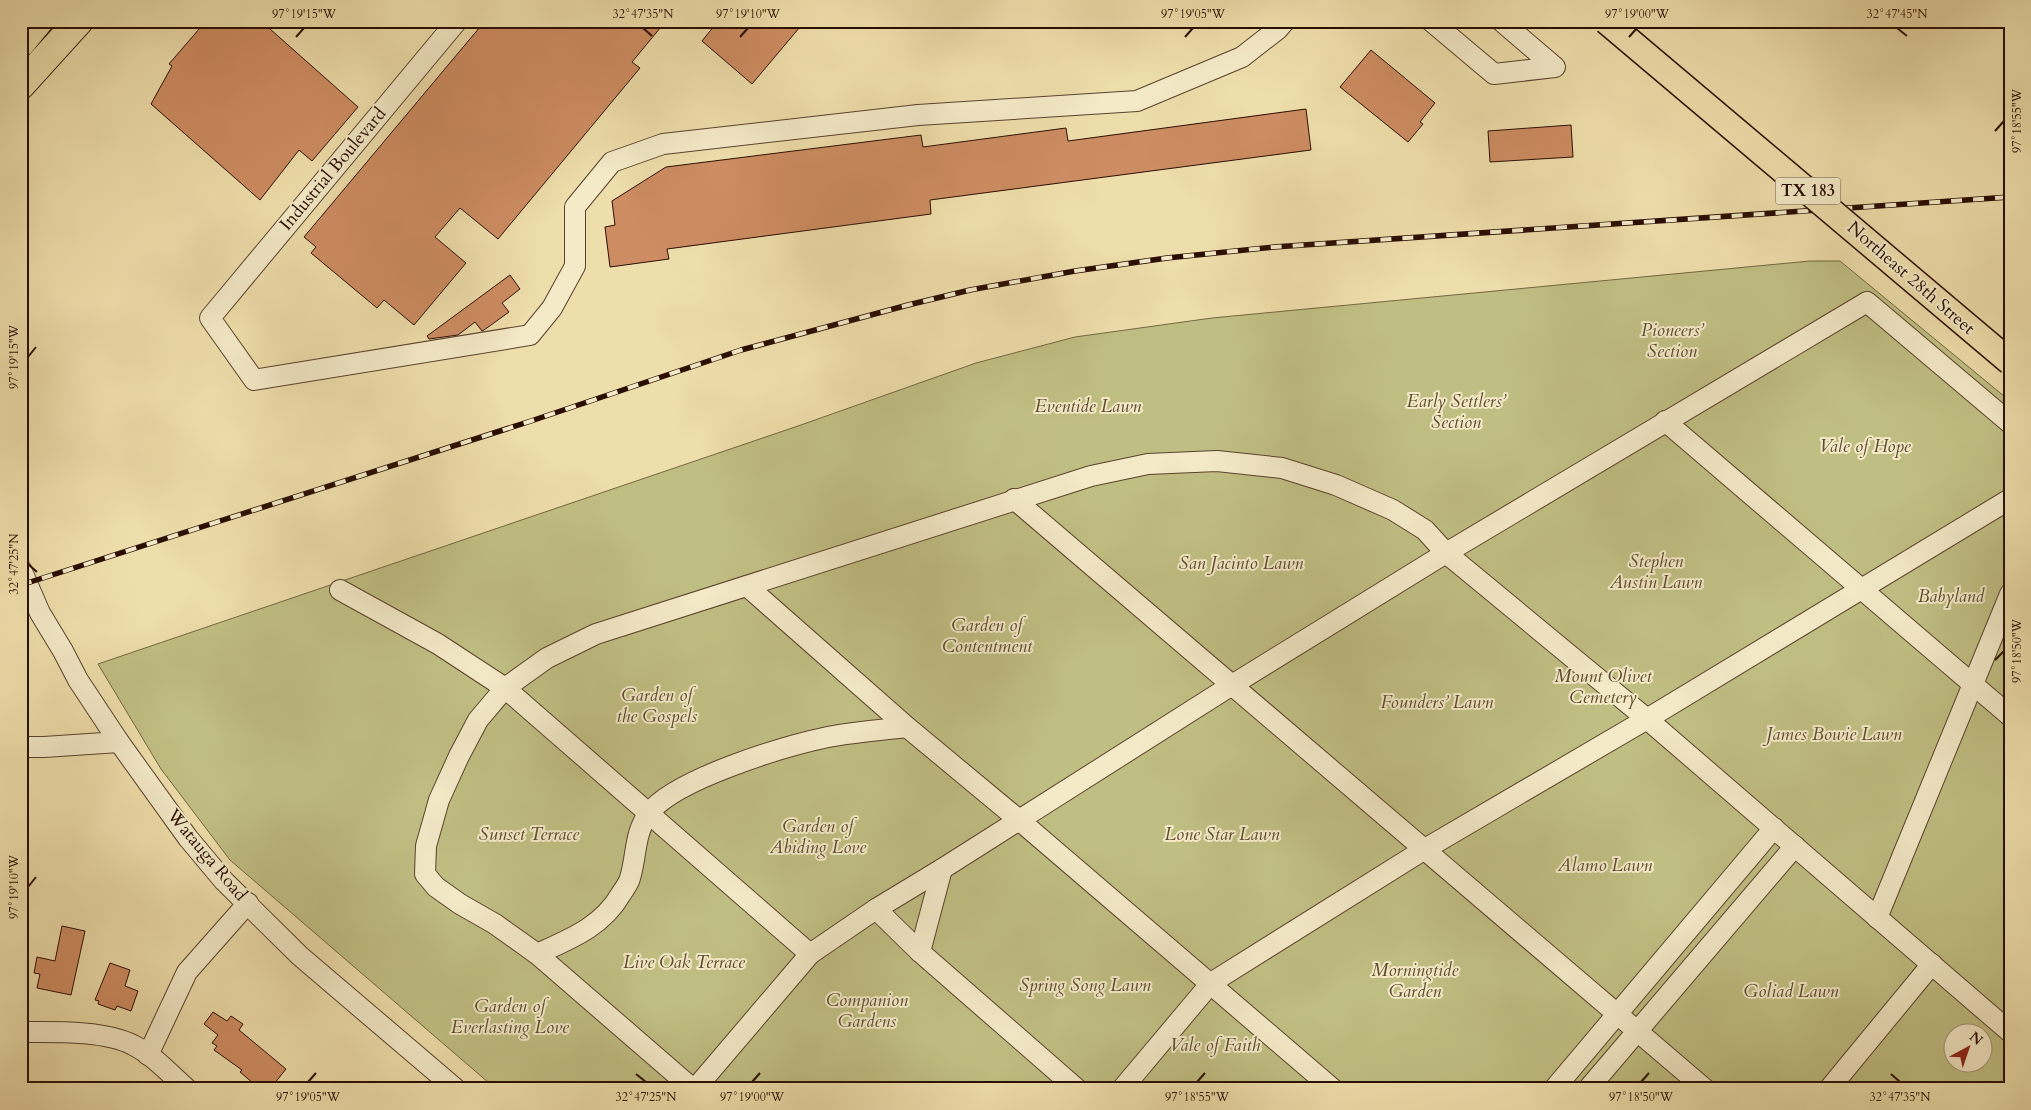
<svg xmlns="http://www.w3.org/2000/svg" width="2031" height="1110" font-family="Cardo,serif">
<rect width="100%" height="100%" fill="#eedeab"/>
<filter id="stains"><feTurbulence type="fractalNoise" baseFrequency=".004" numOctaves="4"/><feColorMatrix values="0 0 0 0 .2 0 0 0 0 .09 0 0 0 0 .02 0 0 0 .5 -.17"/></filter>
<radialGradient id="worn" r=".72"><stop offset=".6" stop-color="#630" stop-opacity="0"/><stop offset="1" stop-color="#630" stop-opacity=".3"/></radialGradient>
<path fill="#c0bf83" stroke="#756644" fill-rule="evenodd" d="M 1810,261 L 1840,261 L 2010,401 L 2010,1089 L 496,1089 L 230,860 L 161,769 L 98,664 L 798,426 L 976,363 L 1075,337 L 1212,318 ZM 1954,1032 L 1984,1032 L 1984,1062 L 1954,1062 Z"/>
<g fill="#cd8c61" stroke="#2a0e04">
<polygon points="206,21 261,21 358,107 312,161 299,150 260,200 151,104 172,66 169,64"/>
<polygon points="485,21 666,21 632,62 640,68 498,239 460,208 435,237 466,263 414,325 384,300 377,308 311,253 316,247 304,237"/>
<polygon points="718,21 805,21 752,84 702,41"/>
<polygon points="1371,50 1435,103 1420,122 1423,124 1408,142 1340,87"/>
<polygon points="1306,109 1311,150 930,200 931,214 667,249 669,259 610,267 605,227 615,225 612,201 666,167 921,135 923,147 1066,128 1068,141"/>
<polygon points="1571,125 1573,157 1490,162 1488,131"/>
<polygon points="510,275 520,289 502,303 509,312 484,330 482,331 475,322 458,335 429,339 427,336"/>
<polygon points="62,926 85,931 71,995 37,988 40,974 34,973 37,957 55,961"/>
<polygon points="110,963 130,970 125,986 138,991 131,1011 117,1006 115,1010 98,1004 99,1001 95,1000"/>
<polygon points="213,1012 227,1021 231,1016 243,1024 239,1030 286,1069 270,1089 260,1089 240,1072 242,1070 214,1050 217,1046 212,1043 218,1035 204,1024"/>
</g>
<g fill="none" stroke-linecap="round" stroke-linejoin="round">
<g stroke="#5b422e" stroke-width="22">
<g id="minor">
<polyline points="457,21 210,318 254,380 530,335 552,308 575,266 575,207 612,162 663,144 918,115 1137,101 1242,57 1278,29 1285,21"/>
<polyline points="1431,21 1494,74 1555,67 1501,21"/>
<polyline points="1665,421 2010,716"/>
<polyline points="1014,499 1705,1089"/>
<polyline points="21,569 40,613 63,651 78,680 119,742 188,838 224,881 300,956 456,1089"/>
<polyline points="747,586 907,727 1019,820 1333,1089"/>
<polyline points="340,590 438,644 505,688 810,954"/>
<polyline points="21,747 44,747 119,742"/>
<polyline points="876,909 920,952 1077,1089"/>
<polyline points="1877,918 2010,594"/>
<polyline points="920,952 942,869"/>
<path d="M 537,954 C 570,939 602,927 621,894 C 624,889 629,883 630,878 C 637,855 634,833 649,813 C 675,779 785,746 828,737 C 854,732 881,730 907,727"/>
<path d="M 21,1032 C 52,1032 105,1030 133,1045 C 153,1055 170,1074 187,1089"/>
<polyline points="148,1055 187,972 248,903"/>
<polyline points="693,1089 537,954 495,924 460,904 436,887 425,874 426,846 439,800 459,756 478,720 505,688 547,658 596,634 1091,476 1148,464 1217,461 1282,468 1336,485 1393,510 1425,530 1446,553 1647,719 2010,1032"/>
<polyline points="695,1089 810,954 876,909 942,869 1232,685 1446,553 1867,302 2010,423"/>
<polyline points="1122,1089 1211,983 1425,849 1647,719 2010,499"/>
<polyline points="1554,1089 1774,828"/>
<polyline points="1588,1089 1795,846"/>
<polyline points="1829,1089 1932,964"/>
</g>
</g>
<g stroke="#2a0e04" stroke-width="30">
<g id="highway">
<polyline points="21,43 39,21"/>
<polyline points="21,85 79,21"/>
</g>
</g>
<use href="#minor" stroke="#f4eac8" stroke-width="20"/>
<use href="#highway" stroke="#eedeab" stroke-width="28"/>
<g stroke="#2a0e04" stroke-width="5.5">
<polyline id="rail" points="21,585 531,421 741,350 908,305 970,290 1075,271 1167,258 1274,247 2010,197"/>
</g>
<use href="#rail" stroke="#f4eac8" stroke-width="4" stroke-dasharray="11" stroke-linecap="butt"/>
<g stroke="#2a0e04" stroke-width="28" stroke-linecap="butt">
<polyline id="major-bridge" points="1606,21 2010,362"/>
</g>
<use href="#major-bridge" stroke="#eedeab" stroke-width="25"/>
</g>
<path fill="none" stroke="#2a0e04" stroke-width="2" d="M 643,28 L 652,36M 1897,28 L 1907,36M 296,37 L 304,28M 740,37 L 748,28M 1185,37 L 1193,28M 1629,37 L 1637,28M 1995,131 L 2004,121M 28,357 L 36,347M 28,564 L 37,572M 1995,660 L 2004,651M 28,887 L 36,877M 636,1074 L 646,1082M 1891,1074 L 1900,1082M 308,1082 L 316,1073M 752,1082 L 760,1073M 1197,1082 L 1205,1073M 1641,1082 L 1649,1073"/>
<g text-anchor="middle" dominant-baseline="central" stroke-width="4" stroke-linejoin="round" paint-order="stroke">
<rect fill="#f4eac8" stroke="#67503f" stroke-width="1" x="1775.5" y="177.5" width="65" height="27" rx="4"/>
<g font-size="16" font-weight="bold" fill="#2a0e04">
<text x="1808" y="191">TX 183</text>
</g>
<g font-size="18" fill="#2a0e04" stroke="#f4eac8">
<text transform="translate(333 169) rotate(-50)">Industrial Boulevard</text>
<text transform="translate(1911 278) rotate(41)">Northeast 28th Street</text>
<text transform="translate(207 855) rotate(50)">Watauga Road</text>
</g>
<g font-size="18" font-style="italic" fill="#5e4c30" stroke="#f4eac8">
<text x="1672" y="330">Pioneers’<tspan x="1672" dy="21">Section</tspan></text>
<text x="1456" y="401">Early Settlers’<tspan x="1456" dy="21">Section</tspan></text>
<text x="1088" y="406">Eventide Lawn</text>
<text x="1865" y="446">Vale of Hope</text>
<text x="1656" y="561">Stephen<tspan x="1656" dy="21">Austin Lawn</tspan></text>
<text x="1241" y="563">San Jacinto Lawn</text>
<text x="1951" y="596">Babyland</text>
<text x="987" y="625">Garden of<tspan x="987" dy="21">Contentment</tspan></text>
<text x="1603" y="676">Mount Olivet<tspan x="1603" dy="21">Cemetery</tspan></text>
<text x="657" y="695">Garden of<tspan x="657" dy="21">the Gospels</tspan></text>
<text x="1437" y="702">Founders’ Lawn</text>
<text x="1834" y="734">James Bowie Lawn</text>
<text x="818" y="826">Garden of<tspan x="818" dy="21">Abiding Love</tspan></text>
<text x="529" y="834">Sunset Terrace</text>
<text x="1222" y="834">Lone Star Lawn</text>
<text x="1605" y="865">Alamo Lawn</text>
<text x="684" y="962">Live Oak Terrace</text>
<text x="1415" y="970">Morningtide<tspan x="1415" dy="21">Garden</tspan></text>
<text x="1085" y="985">Spring Song Lawn</text>
<text x="1791" y="991">Goliad Lawn</text>
<text x="867" y="1000">Companion<tspan x="867" dy="21">Gardens</tspan></text>
<text x="510" y="1006">Garden of<tspan x="510" dy="21">Everlasting Love</tspan></text>
<text x="1215" y="1045">Vale of Faith</text>
</g>
</g>
<rect width="2031" height="1110" fill="none" stroke="#eedeab" stroke-width="55"/>
<g transform="translate(1968 1048) rotate(40)"><circle r="24" fill="#f4eac8" stroke="#a3927a"/>
<path d="M0-4L9 19L0 12L-9 19Z" fill="#8f2418"/>
<text y="-8" font-size="14" font-weight="bold" text-anchor="middle" fill="#2a0e04">N</text>
</g>
<rect x="28" y="28" width="1976" height="1054" fill="none" stroke="#2a0e04" stroke-width="2"/>
<g font-size="12" text-anchor="middle" fill="#2a0e04">
<text x="304" y="18">97°19'15"W</text>
<text x="643" y="18">32°47'35"N</text>
<text x="748" y="18">97°19'10"W</text>
<text x="1193" y="18">97°19'05"W</text>
<text x="1637" y="18">97°19'00"W</text>
<text x="1897" y="18">32°47'45"N</text>
<text transform="translate(2017 121) rotate(-90)" y="4">97°18'55"W</text>
<text transform="translate(14 357) rotate(-90)" y="4">97°19'15"W</text>
<text transform="translate(14 564) rotate(-90)" y="4">32°47'25"N</text>
<text transform="translate(2017 651) rotate(-90)" y="4">97°18'50"W</text>
<text transform="translate(14 887) rotate(-90)" y="4">97°19'10"W</text>
<text x="308" y="1101">97°19'05"W</text>
<text x="646" y="1101">32°47'25"N</text>
<text x="752" y="1101">97°19'00"W</text>
<text x="1197" y="1101">97°18'55"W</text>
<text x="1641" y="1101">97°18'50"W</text>
<text x="1900" y="1101">32°47'35"N</text>
</g>
<rect width="100%" height="100%" filter="url(#stains)"/>
<rect width="100%" height="100%" fill="url(#worn)"/>
</svg>
